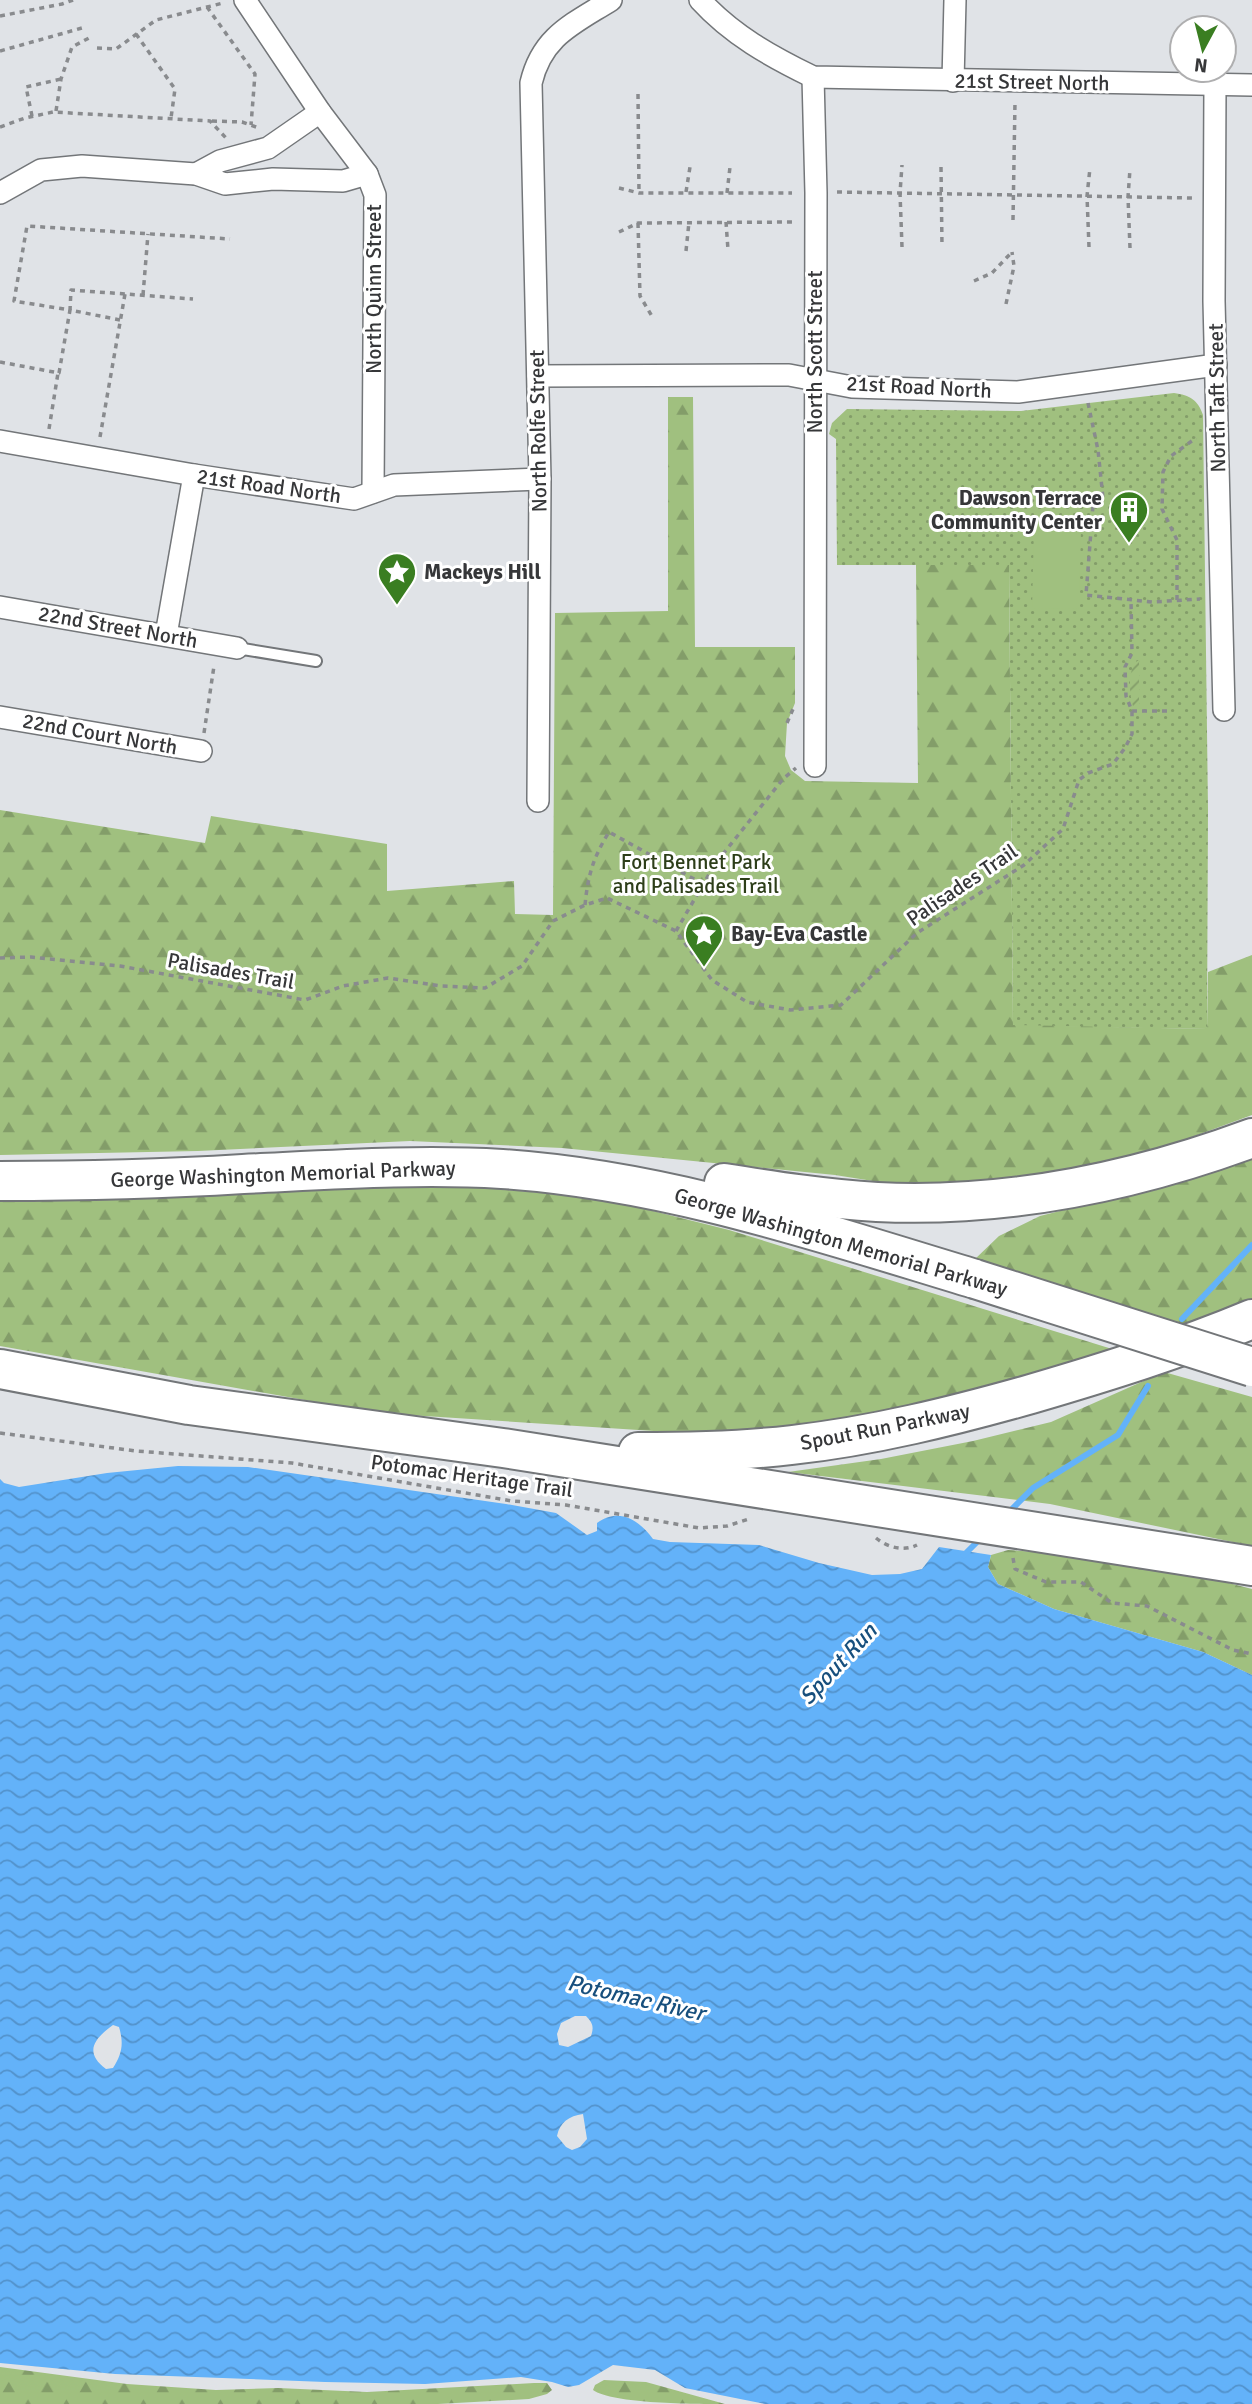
<svg xmlns="http://www.w3.org/2000/svg" width="1252" height="2404" font-family="Signika,sans-serif">
<defs>
<pattern id="grass-dots" width="8" height="8" patternUnits="userSpaceOnUse" patternTransform="scale(1.75)"><rect width="8" height="8" fill="#a0c07f"/><path d="M2 2h.1M6 6h.1" fill="none" stroke="#839d69" stroke-width="1.8" stroke-linecap="round"/></pattern>
<pattern id="forest-firs" width="22" height="20" patternUnits="userSpaceOnUse" patternTransform="scale(1.75)"><rect width="22" height="20" fill="#a0c07f"/><path d="M5 1l3.5 6h-7zM16 11l3.5 6h-7z" fill="#839d69"/></pattern>
<pattern id="garden-furrows" width="10" height="10" patternUnits="userSpaceOnUse" patternTransform="scale(1.75)"><rect width="10" height="10" fill="#a0c07f"/><path d="M-1 1l2-2M0 10L10 0M9 11l2-2" fill="none" stroke="#839d69"/></pattern>
<pattern id="water-waves" width="16" height="10" patternUnits="userSpaceOnUse" patternTransform="scale(1.75)"><rect width="16" height="10" fill="#63b2f9"/><path d="M0 5q4-4 8 0t8 0" fill="none" stroke="#5292cb"/></pattern>
</defs>
<rect width="100%" height="100%" fill="#e0e3e7"/>
<path fill="url(#grass-dots)" d="M 1174,393 C 1190,395 1198,400 1203,415 L 1208,810 L 1207,1029 L 1013,1026 L 1009,565 L 837,565 L 836,439 L 829,434 L 832,423 L 847,409 L 1021,411 Z"/>
<g fill="url(#forest-firs)">
<polygon points="668,397 693,397 695,647 795,647 795,703 787,723 785,756 791,770 805,781 918,783 916,565 1009,565 1013,1025 1207,1029 1208,972 1252,955 1252,1115 1162,1148 1090,1169 936,1191 835,1175 562,1148 410,1141 198,1151 0,1155 0,810 205,843 211,816 387,844 387,891 514,881 515,914 553,915 555,613 668,611"/>
<polygon points="1252,1151 1252,1302 1193,1329 974,1260 999,1236 1040,1216 1120,1196"/>
<polygon points="370,1182 463,1186 601,1198 729,1230 1125,1353 970,1399 827,1425 715,1435 378,1413 0,1346 0,1197"/>
<polygon points="1164,1372 1252,1397 1252,1546 1050,1504 788,1472 881,1459 973,1441 1051,1422"/>
<path d="M 1008,1550 C 1090,1556 1172,1567 1252,1589 L 1252,1675 L 1203,1652 L 1054,1609 L 998,1584 L 988,1567 L 991,1555 Z"/>
<polygon points="0,2367 127,2384 216,2390 278,2388 367,2392 534,2383 547,2383 552,2390 547,2394 529,2399 438,2404 0,2404"/>
<path d="M 604,2380 L 646,2382 L 725,2404 C 696,2404 612,2404 593,2390 L 595,2385 Z"/>
</g>
<path fill="url(#garden-furrows)" d="M 1139,660 L 1139,709 L 1133,706 C 1129,694 1127,666 1139,660 Z"/>
<polygon fill="#a0c07f" points="1034,527 1081,529 1079,609 1032,608"/>
<path fill="url(#water-waves)" fill-rule="evenodd" d="M 178,1466 L 248,1467 L 506,1504 L 556,1513 L 587,1535 L 597,1531 L 597,1523 C 619,1507 639,1520 653,1539 L 670,1542 L 759,1545 L 819,1563 L 872,1575 L 900,1574 L 922,1569 L 939,1547 L 991,1555 L 988,1567 L 998,1584 L 1054,1609 L 1203,1652 L 1252,1675 L 1252,2404 L 765,2404 L 685,2388 L 655,2370 L 613,2365 L 579,2385 L 568,2387 L 552,2382 L 521,2377 L 425,2384 L 325,2382 L 115,2374 L 0,2363 L 0,1479 L 4,1483 L 19,1487 L 107,1473 ZM 575,2016 L 586,2016 C 593,2023 594,2027 591,2036 L 568,2047 L 559,2045 L 557,2034 L 561,2023 ZM 113,2025 L 119,2027 C 124,2044 122,2054 113,2068 L 106,2069 C 83,2052 95,2038 113,2025 ZM 583,2114 L 587,2139 L 580,2147 L 572,2150 L 566,2147 L 557,2136 C 560,2122 569,2116 583,2114 Z"/>
<g fill="none" stroke-linecap="round" stroke-linejoin="round">
<g stroke="#63b2f9" stroke-width="6">
<polyline points="1182,1319 1252,1245"/>
<polyline points="1007,1514 1033,1488 1118,1435 1148,1386"/>
<polyline points="964,1555 981,1538"/>
</g>
<g stroke="#737679" stroke-width="14">
<polyline id="lane" points="237,648 316,661"/>
</g>
<g stroke="#737679" stroke-width="24">
<g id="street">
<polyline points="245,0 320,112 367,174 375,195 373,492"/>
<path d="M 700,0 C 732,35 770,56 813,77 L 1252,85"/>
<polyline points="813,77 816,193 815,766"/>
<polyline points="953,81 955,0"/>
<polyline points="1215,85 1214,301 1224,710"/>
<polyline points="196,174 220,161 268,148 320,112"/>
<polyline points="0,193 41,170 82,166 196,174 225,184 273,179 343,181 367,174"/>
<polyline points="538,376 789,375 852,387 1018,392 1216,365"/>
<polyline points="0,441 194,475 354,499 394,485 540,479"/>
<polyline points="0,607 237,648"/>
<polyline points="166,635 194,475"/>
<polyline points="0,717 201,751"/>
<path d="M 538,801 L 540,479 L 531,83 C 542,36 573,24 611,0"/>
</g>
</g>
<g stroke="#737679" stroke-width="42">
<g id="highway">
<path d="M 0,1181 C 81,1181 162,1179 243,1174 C 330,1170 416,1164 502,1169 C 666,1180 819,1232 975,1279"/>
<path d="M 724,1183 C 775,1191 826,1199 877,1202 C 1005,1208 1133,1182 1252,1138"/>
<polyline points="0,1369 189,1405 503,1448 1252,1566"/>
<path d="M 638,1452 C 690,1452 741,1451 792,1445 C 873,1436 953,1416 1031,1394 C 1106,1372 1180,1349 1252,1319"/>
</g>
</g>
<g stroke="#898b8e" stroke-width="3.5" stroke-dasharray="5 5" stroke-linecap="butt">
<polyline points="207,7 255,74 251,125"/>
<polyline points="0,16 62,4 73,0"/>
<polyline points="136,34 175,89 171,118"/>
<polyline points="97,48 116,49 156,20 223,3"/>
<polyline points="0,51 82,28"/>
<polyline points="638,94 639,193"/>
<polyline points="56,111 61,79 72,47 89,38"/>
<polyline points="32,116 26,87 61,79"/>
<polyline points="212,121 242,122 259,128"/>
<polyline points="0,127 25,118 53,112 210,121 226,138"/>
<polyline points="941,167 942,247"/>
<polyline points="619,188 639,193 792,193"/>
<polyline points="686,192 690,167"/>
<polyline points="837,192 1194,198"/>
<polyline points="727,193 730,167"/>
<polyline points="1013,220 1015,102"/>
<polyline points="726,222 728,250"/>
<polyline points="638,223 640,296 653,318"/>
<polyline points="619,232 638,223 793,222"/>
<polyline points="902,247 900,193 902,165"/>
<polyline points="1089,247 1087,196 1090,168"/>
<polyline points="1130,248 1128,197 1130,169"/>
<polyline points="686,251 689,222"/>
<polyline points="974,281 992,273 1012,252"/>
<polyline points="143,295 148,234"/>
<polyline points="1006,304 1014,266 1012,252"/>
<polyline points="120,320 70,310 71,290 193,299"/>
<polyline points="0,362 59,373 70,310 14,301 27,226 230,239"/>
<polyline points="1088,403 1098,450 1103,498 1093,505 1086,595 1152,602 1200,599"/>
<polyline points="49,429 58,373"/>
<polyline points="100,437 125,294"/>
<polyline points="1177,600 1177,540 1162,509 1163,472 1171,456 1196,438"/>
<polyline points="1132,711 1167,711"/>
<polyline points="787,723 793,709"/>
<polyline points="204,733 214,666"/>
<path d="M 585,905 C 588,875 593,858 609,832 L 703,884"/>
<polyline points="676,931 715,864 783,779 796,768"/>
<polyline points="0,958 31,957 120,966 305,1000 343,986 388,978 441,986 485,988 522,966 553,921 585,905 607,898 676,931 712,980 747,1002 790,1010 841,1005 917,933 1024,865 1063,829 1079,780 1088,773 1113,764 1125,748 1132,734 1132,711 1126,696 1125,667 1132,653 1131,601"/>
<polyline points="0,1433 136,1451 292,1463 512,1501 566,1505 699,1528 727,1526 749,1519"/>
<path d="M 876,1538 C 887,1547 903,1552 917,1545"/>
<polyline points="1013,1558 1015,1569 1046,1582 1081,1582 1112,1603 1147,1606 1233,1650 1252,1654"/>
</g>
<use href="#lane" stroke="#fff" stroke-width="10"/>
<use href="#street" stroke="#fff" stroke-width="21"/>
<use href="#highway" stroke="#fff" stroke-width="38"/>
<g stroke="#737679" stroke-width="42" stroke-linecap="butt">
<polyline id="highway-bridge" points="975,1279 1252,1367"/>
</g>
<use href="#highway-bridge" stroke="#fff" stroke-width="38"/>
</g>
<defs>
<g id="building-pin" transform="scale(2.0125)"><path d="M0 17L-7.5 6A9.5 9.5 0 1 1 7.5 6Z" fill="#3a7e21" stroke="#fff"/><path d="M-4-6H4V6H1V3H-1V6H-4ZM-2.5-4.3h1.7v1.8h-1.7ZM.8-4.3h1.7v1.8H.8ZM-2.5-1h1.7V.8h-1.7ZM.8-1h1.7V.8H.8Z" fill="#fff"/></g>
<g id="sight-pin" transform="scale(2.0125)"><path d="M0 17L-7.5 6A9.5 9.5 0 1 1 7.5 6Z" fill="#3a7e21" stroke="#fff"/><path d="M0-6L1.8-2.2L6-1.7L2.9 1.2L3.7 5.4L0 3.3L-3.7 5.4L-2.9 1.2L-6-1.7L-1.8-2.2Z" fill="#fff"/></g>
</defs>
<g fill-rule="evenodd">
<use href="#building-pin" x="1129" y="510"/>
<use href="#sight-pin" x="397" y="572"/>
<use href="#sight-pin" x="704" y="934"/>
</g>
<g text-anchor="middle" dominant-baseline="central" stroke-width="6" stroke-linejoin="round" paint-order="stroke">
<g font-size="21" fill="#363739" stroke="#fff">
<text transform="translate(1032 82) rotate(1)">21st Street North</text>
<text transform="translate(374 289) rotate(-90)">North Quinn Street</text>
<text transform="translate(815 352) rotate(-90)">North Scott Street</text>
<text transform="translate(919 387) rotate(3)">21st Road North</text>
<text transform="translate(1217 398) rotate(-91)">North Taft Street</text>
<text transform="translate(538 431) rotate(-91)">North Rolfe Street</text>
<text transform="translate(269 486) rotate(8)">21st Road North</text>
<text transform="translate(118 627) rotate(10)">22nd Street North</text>
<text transform="translate(100 734) rotate(10)">22nd Court North</text>
<text transform="translate(962 885) rotate(-34)">Palisades Trail</text>
<text transform="translate(231 971) rotate(10)">Palisades Trail</text>
<text transform="translate(283 1174) rotate(-2)">George Washington Memorial Parkway</text>
<text transform="translate(841 1242) rotate(16)">George Washington Memorial Parkway</text>
<text transform="translate(885 1427) rotate(-11)">Spout Run Parkway</text>
<text transform="translate(472 1476) rotate(8)">Potomac Heritage Trail</text>
</g>
<g font-size="21" font-weight="bold" fill="#363739" stroke="#fff" text-anchor="start">
<text x="1102" y="498" text-anchor="end">Dawson Terrace<tspan x="1102" dy="24">Community Center</tspan></text>
<text x="424" y="572">Mackeys Hill</text>
<text x="731" y="934">Bay-Eva Castle</text>
</g>
<g font-size="21" fill="#2d3e19" stroke="#fff">
<text x="696" y="862">Fort Bennet Park<tspan x="696" dy="24">and Palisades Trail</tspan></text>
</g>
<g font-size="23" font-style="italic" fill="#174f7d" stroke="#fff">
<text transform="translate(838 1664) rotate(-47)">Spout Run</text>
<text transform="translate(636 1998) rotate(13)">Potomac River</text>
</g>
</g>
<g transform="translate(1203 49) rotate(187)"><circle r="33" fill="#ffffff" stroke="#afafb0" stroke-width="2"/>
<path d="M0-5L12 26L0 18L-12 26Z" fill="#3a7e21"/>
<text y="-10" font-size="19" font-weight="bold" text-anchor="middle" fill="#363739">N</text>
</g>
</svg>
